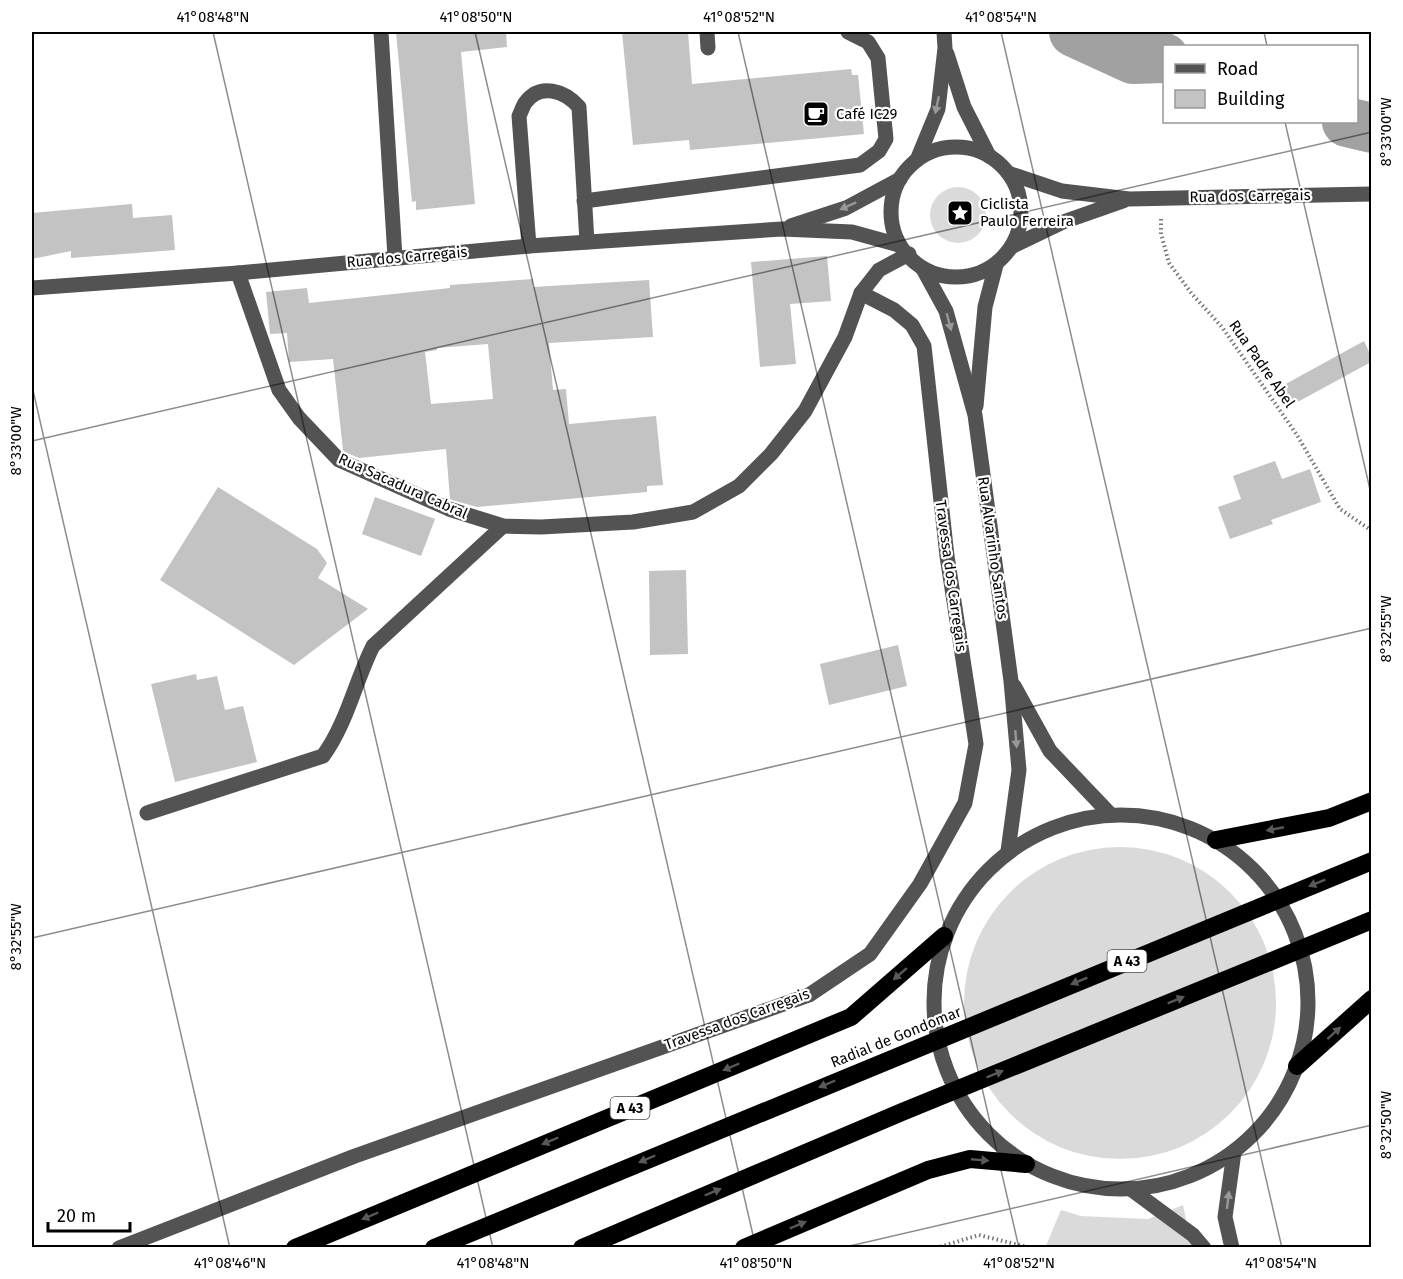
<svg xmlns="http://www.w3.org/2000/svg" width="1403" height="1279" font-family="'Fira Sans',sans-serif">
<rect width="100%" height="100%" fill="#fff"/>
<g fill="#dadada">
<circle cx="958" cy="215" r="28"/>
<circle cx="1120" cy="1003" r="156"/>
<polygon points="1183,1205 1192,1247 1045,1248 1061,1210 1081,1216 1148,1219"/>
</g>
<g fill="none" stroke-linecap="round" stroke-linejoin="round">
<g stroke="#a1a1a1" stroke-width="50">
<polyline points="1074,32 1133,59 1164,58"/>
<polyline points="1347,122 1372,128"/>
</g>
</g>
<g fill="#c3c3c3" fill-rule="evenodd">
<polygon points="396,32 506,32 507,47 461,52 475,204 416,210 416,201 412,202"/>
<polygon points="622,32 688,32 692,84 851,69 852,75 858,75 864,134 690,150 689,140 633,145"/>
<polygon points="132,204 133,218 172,215 175,250 71,258 71,251 32,259 32,213"/>
<polygon points="827,256 831,301 790,304 796,364 760,367 751,262"/>
<path d="M 533,279 L 533,287 L 649,280 L 653,337 L 549,343 L 553,390 L 566,389 L 569,424 L 656,416 L 663,485 L 647,486 L 647,492 L 477,507 L 452,500 L 450,499 L 446,449 L 359,458 L 345,452 L 343,450 L 333,359 L 289,362 L 287,333 L 270,334 L 266,292 L 307,288 L 309,303 L 450,288 L 450,285 ZM 488,344 L 493,399 L 431,404 L 425,352 L 437,350 L 437,348 Z"/>
<polygon points="1364,341 1371,356 1371,362 1292,405 1282,386"/>
<polygon points="1275,461 1282,479 1310,469 1321,502 1271,520 1273,524 1230,539 1218,507 1241,499 1233,476"/>
<polygon points="218,487 317,549 327,563 318,578 368,609 294,665 160,580"/>
<polygon points="375,497 435,519 421,556 362,534"/>
<polygon points="686,570 688,654 650,655 649,571"/>
<polygon points="898,645 907,686 829,705 820,664"/>
<polygon points="196,674 197,680 217,676 225,710 243,706 257,762 175,782 151,684"/>
</g>
<g fill="none" stroke-linecap="round" stroke-linejoin="round">
<g stroke="#757575" stroke-width="4" stroke-dasharray="1.5 3" stroke-linecap="butt">
<polyline points="1161,219 1161,234 1169,263 1192,294 1222,327 1297,435 1340,509 1372,531"/>
<polyline points="936,1248 979,1235 1031,1248"/>
</g>
<g stroke="#535353" stroke-width="15">
<polyline points="381,32 395,257"/>
<polyline points="707,32 708,48"/>
<polyline points="947,54 964,107 989,156"/>
<circle cx="956" cy="212" r="65"/>
<polyline points="917,160 938,109 945,48 944,32"/>
<polyline points="1008,173 1062,191 1129,199 1372,194"/>
<polyline points="584,201 860,165 879,151 886,139 878,58 868,42 848,32"/>
<polyline points="791,226 846,208 900,179"/>
<path d="M 529,246 L 519,116 C 521,112 523,106 525,103 C 540,82 565,91 579,107 L 587,242"/>
<polyline points="1013,246 1063,222 1123,201"/>
<polyline points="923,269 946,311 975,415 1011,681 1019,770 1008,851"/>
<polyline points="238,273 279,390 299,418 339,460 449,509 503,526 541,527 633,522 693,512 739,486 771,454 805,411 845,337 861,293 879,270 909,254"/>
<polyline points="32,288 238,273 529,246 782,229 852,232 899,245"/>
<polyline points="976,406 985,307 996,265"/>
<polyline points="1014,686 1050,751 1110,814"/>
<path d="M 147,813 L 323,756 C 347,723 355,682 373,646 L 503,526"/>
<circle cx="1121" cy="1002" r="187"/>
<polyline points="1132,1190 1193,1235 1204,1248"/>
<polyline points="119,1248 355,1156 809,995 870,954 920,884 965,803 976,744 947,556 924,346 912,325 894,310 861,293"/>
<polyline points="1232,1248 1225,1217 1234,1152"/>
</g>
<g stroke="#000" stroke-width="18">
<polyline points="1216,840 1329,818 1372,801"/>
<polyline points="1297,1066 1372,999"/>
<polyline points="295,1248 851,1017 944,936"/>
<polyline points="434,1248 1372,861"/>
<polyline points="582,1248 902,1112 1372,920"/>
<polyline points="744,1248 928,1170 970,1159 1026,1164"/>
</g>
</g>
<defs><path id="oneway-solid" d="M-6-.8H1V-3.2L6.5 0L1 3.2V.8H-6Z" transform="scale(1.5)"/></defs>
<g fill="#989898">
<use href="#oneway-solid" transform="translate(937 105) rotate(102)"/>
<use href="#oneway-solid" transform="translate(848 206) rotate(156)"/>
<use href="#oneway-solid" transform="translate(949 322) rotate(75)"/>
<use href="#oneway-solid" transform="translate(1016 739) rotate(85)"/>
<use href="#oneway-solid" transform="translate(1228 1200) rotate(-83)"/>
</g>
<g fill="#595959">
<use href="#oneway-solid" transform="translate(1275 829) rotate(169)"/>
<use href="#oneway-solid" transform="translate(1317 883) rotate(158)"/>
<use href="#oneway-solid" transform="translate(900 974) rotate(139)"/>
<use href="#oneway-solid" transform="translate(1079 981) rotate(158)"/>
<use href="#oneway-solid" transform="translate(1176 1000) rotate(-22)"/>
<use href="#oneway-solid" transform="translate(1334 1033) rotate(-42)"/>
<use href="#oneway-solid" transform="translate(731 1067) rotate(157)"/>
<use href="#oneway-solid" transform="translate(995 1074) rotate(-22)"/>
<use href="#oneway-solid" transform="translate(827 1084) rotate(157)"/>
<use href="#oneway-solid" transform="translate(550 1141) rotate(157)"/>
<use href="#oneway-solid" transform="translate(647 1159) rotate(157)"/>
<use href="#oneway-solid" transform="translate(980 1160) rotate(5)"/>
<use href="#oneway-solid" transform="translate(713 1192) rotate(-23)"/>
<use href="#oneway-solid" transform="translate(370 1216) rotate(157)"/>
<use href="#oneway-solid" transform="translate(798 1225) rotate(-23)"/>
</g>
<path fill="none" stroke="#000" stroke-width="1.5" stroke-opacity="0.45" d="M 213,32 L 493,1248M 475,32 L 756,1248M 738,32 L 1019,1248M 1001,32 L 1282,1248M 1264,32 L 1267,46M 1285,122 L 1372,498M 32,386 L 230,1248M 32,441 L 1372,132M 32,938 L 1372,628M 841,1248 L 1372,1125"/>
<defs>
<g id="cafe-square" transform="scale(1.35)"><rect x="-9" y="-9" width="18" height="18" rx="4" fill="#000" stroke="#fff"/><path d="M-5.5-4.5H6V0H3Q3 3.5 0 3.5H-2.5Q-5.5 3.5-5.5 0ZM3-3.2v2h1.7v-2ZM-6 4.5H4V6H-6Z" fill="#fff"/></g>
<g id="sight-square" transform="scale(1.35)"><rect x="-9" y="-9" width="18" height="18" rx="4" fill="#000" stroke="#fff"/><path d="M0-6L1.8-2.2L6-1.7L2.9 1.2L3.7 5.4L0 3.3L-3.7 5.4L-2.9 1.2L-6-1.7L-1.8-2.2Z" fill="#fff"/></g>
</defs>
<g fill-rule="evenodd">
<use href="#cafe-square" x="816" y="114"/>
<use href="#sight-square" x="960" y="213"/>
</g>
<g text-anchor="middle" dominant-baseline="central" stroke-width="4.5" stroke-linejoin="round" paint-order="stroke">
<g fill="#fff" stroke="#4c4c4c" stroke-width="1.5">
<rect x="1107.5" y="950" width="39" height="22" rx="4.5"/>
<rect x="610.5" y="1097" width="39" height="22" rx="4.5"/>
</g>
<g font-size="14" font-weight="bold" fill="#000">
<text x="1127" y="961">A 43</text>
<text x="630" y="1108">A 43</text>
</g>
<g font-size="15" fill="#000" stroke="#fff" text-anchor="start">
<text x="836" y="114">Café IC29</text>
<text x="980" y="204">Ciclista<tspan x="980" dy="17">Paulo Ferreira</tspan></text>
</g>
<g font-size="15" fill="#000" stroke="#fff">
<text transform="translate(1250 196) rotate(-1)">Rua dos Carregais</text>
<text transform="translate(407 257) rotate(-5)">Rua dos Carregais</text>
<text transform="translate(1262 364) rotate(55)">Rua Padre Abel</text>
<text transform="translate(403 486) rotate(24)">Rua Sacadura Cabral</text>
<text transform="translate(993 548) rotate(82)">Rua Alvarinho Santos</text>
<text transform="translate(951 576) rotate(82)">Travessa dos Carregais</text>
<text transform="translate(737 1019) rotate(-20)">Travessa dos Carregais</text>
<text transform="translate(896 1037) rotate(-22)">Radial de Gondomar</text>
</g>
</g>
<rect width="1403" height="1279" fill="none" stroke="#ffffff" stroke-width="66"/>
<rect x="1163" y="45" width="195" height="78" fill="#ffffff" stroke="#999999" stroke-width="1.5"/>
<rect x="1175" y="64" width="30" height="9" fill="#535353" stroke="#999999" stroke-width="1.5"/>
<text x="1217" y="75" font-size="18" fill="#000000">Road</text>
<rect x="1175" y="90" width="30" height="18" fill="#c3c3c3" stroke="#999999" stroke-width="1.5"/>
<text x="1217" y="105" font-size="18" fill="#000000">Building</text>
<path d="M48 1222v9h82v-9" fill="none" stroke="#000000" stroke-width="3"/>
<text x="57" y="1222" font-size="18" fill="#000000" stroke="#ffffff" stroke-width="4.5" paint-order="stroke">20 m</text>
<rect x="33" y="33" width="1337" height="1213" fill="none" stroke="#000" stroke-width="2"/>
<g font-size="15" text-anchor="middle" fill="#000">
<text x="213" y="22">41°08'48"N</text>
<text x="476" y="22">41°08'50"N</text>
<text x="739" y="22">41°08'52"N</text>
<text x="1001" y="22">41°08'54"N</text>
<text transform="translate(1386 132) rotate(-90)" y="5">8°33'00"W</text>
<text transform="translate(16 441) rotate(-90)" y="5">8°33'00"W</text>
<text transform="translate(1386 629) rotate(-90)" y="5">8°32'55"W</text>
<text transform="translate(16 937) rotate(-90)" y="5">8°32'55"W</text>
<text transform="translate(1386 1125) rotate(-90)" y="5">8°32'50"W</text>
<text x="230" y="1268">41°08'46"N</text>
<text x="493" y="1268">41°08'48"N</text>
<text x="756" y="1268">41°08'50"N</text>
<text x="1019" y="1268">41°08'52"N</text>
<text x="1281" y="1268">41°08'54"N</text>
</g>
</svg>
